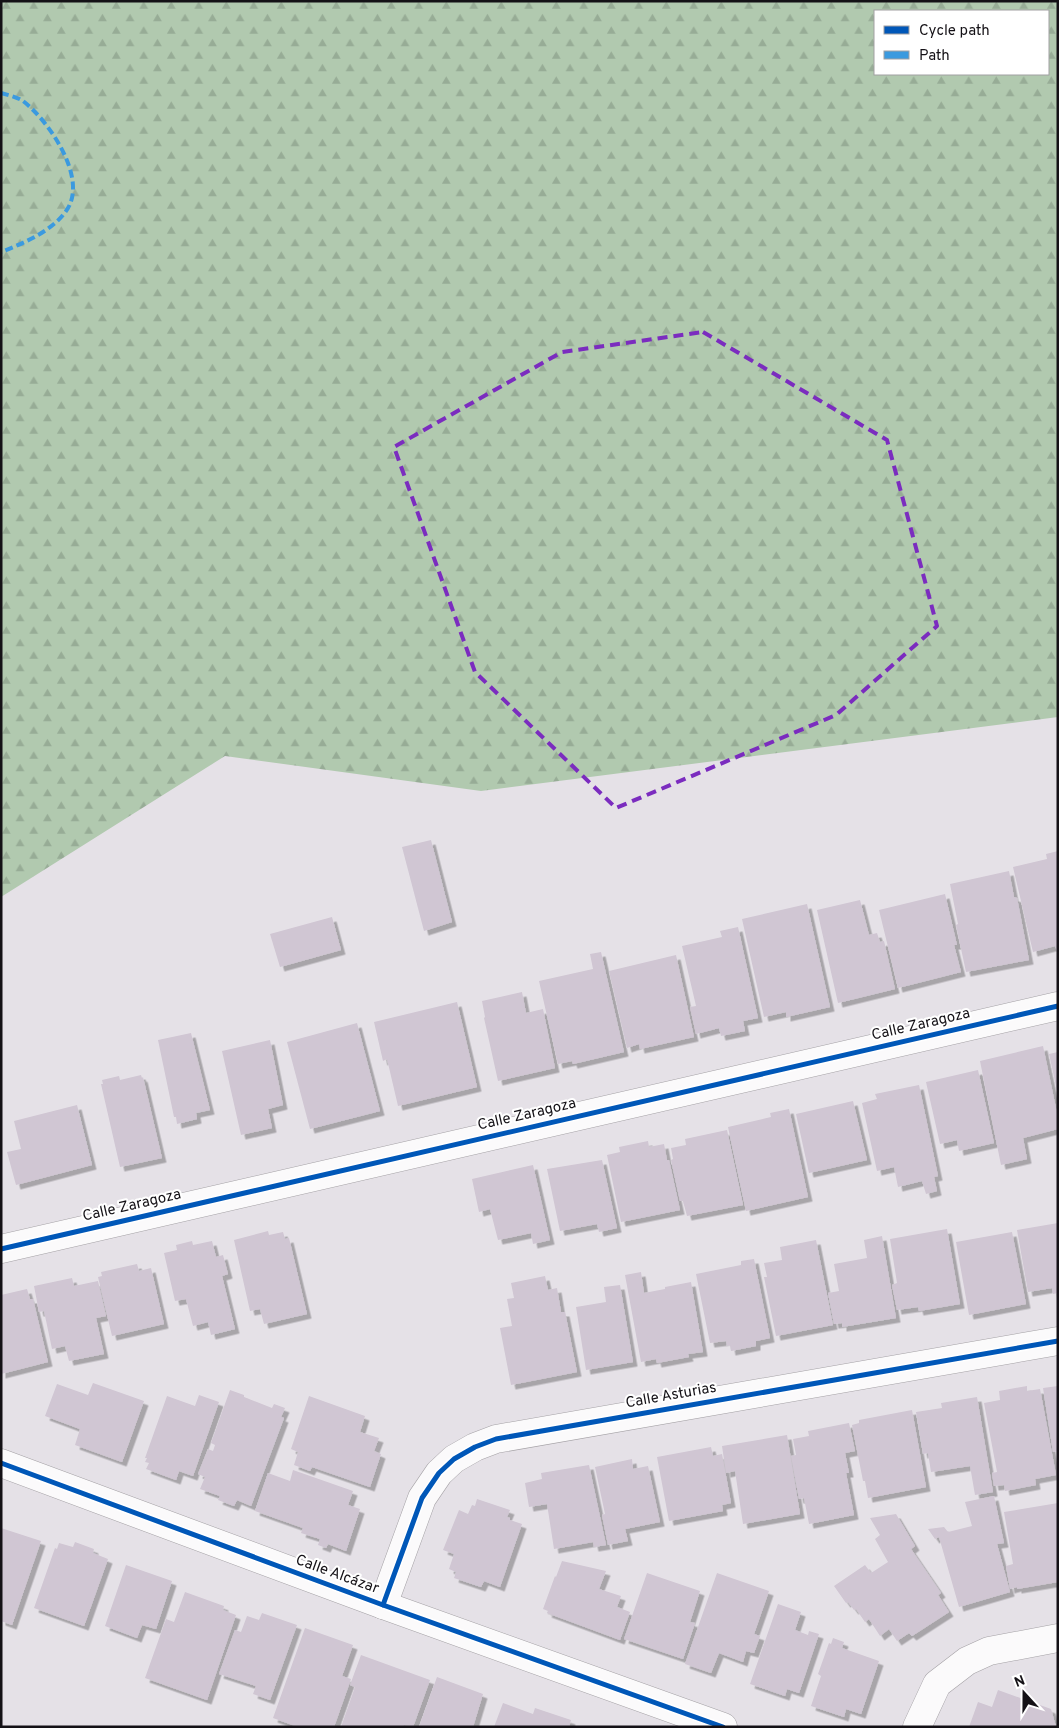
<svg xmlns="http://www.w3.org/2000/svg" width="1059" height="1728" font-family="Overpass,sans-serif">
<defs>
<pattern id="forest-firs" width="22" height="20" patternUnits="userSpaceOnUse" patternTransform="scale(1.25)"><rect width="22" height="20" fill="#b1c9af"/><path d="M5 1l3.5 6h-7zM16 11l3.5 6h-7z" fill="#97ac96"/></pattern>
<filter id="shadow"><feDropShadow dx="4.5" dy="4.5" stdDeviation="0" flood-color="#0004"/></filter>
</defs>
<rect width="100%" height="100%" fill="#e5e1e7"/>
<path fill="url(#forest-firs)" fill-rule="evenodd" d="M 1,1 L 1058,1 L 1058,717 L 481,791 L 225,756 L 1,897 ZM 875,11 L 1048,11 L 1048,74 L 875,74 Z"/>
<g fill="#d0c6d3" filter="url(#shadow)">
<polygon points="431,840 452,922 424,931 402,847"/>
<polygon points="1058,851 1058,953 1055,946 1033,952 1013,867 1047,859 1046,854"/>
<polygon points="1009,871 1014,897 1017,898 1029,960 966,972 956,925 958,924 950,884"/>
<polygon points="945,894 957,945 954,945 961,972 898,988 879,910"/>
<polygon points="860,900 869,935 877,933 880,942 884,941 895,989 838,1003 817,910"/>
<polygon points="807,904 830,1007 786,1017 786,1012 764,1017 742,919"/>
<polygon points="332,917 341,950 280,967 270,934"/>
<polygon points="738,927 758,1018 743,1021 745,1031 721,1036 719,1028 696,1034 690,1007 696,1006 682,946 722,937 720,931"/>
<polygon points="601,952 624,1052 573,1064 572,1061 558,1064 539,981 593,969 590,954"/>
<polygon points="676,955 694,1037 640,1049 639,1044 627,1048 609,971"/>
<polygon points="522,992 526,1013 543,1009 555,1068 498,1081 484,1018 485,1017 482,1001"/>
<polygon points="457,1002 477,1087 398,1106 387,1059 383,1061 374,1022"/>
<polygon points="357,1023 380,1111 310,1129 287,1042"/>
<polygon points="191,1033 210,1110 196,1113 197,1119 177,1124 176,1117 174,1117 158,1040"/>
<polygon points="270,1040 283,1105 268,1109 272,1128 241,1135 222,1051"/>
<polygon points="1043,1046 1058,1118 1058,1129 1023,1138 1027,1159 1001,1165 980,1061"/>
<polygon points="1058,1052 1058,1091 1057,1091 1049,1054"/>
<polygon points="978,1070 994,1143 959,1151 957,1140 940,1144 926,1082"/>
<polygon points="141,1075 142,1078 143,1077 162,1158 120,1167 101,1084 103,1084 102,1080 119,1076 120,1080"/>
<polygon points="919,1085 938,1176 934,1177 937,1191 926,1194 922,1181 898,1187 894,1167 877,1171 862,1103 877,1099 875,1094"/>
<polygon points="853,1101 867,1160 809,1173 796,1114"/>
<polygon points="77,1105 92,1165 16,1185 7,1152 21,1149 14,1121"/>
<polygon points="789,1109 808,1197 746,1211 728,1127 771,1117 770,1113"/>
<polygon points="727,1130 743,1205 687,1216 683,1201 680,1201 671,1160 673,1159 671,1148 686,1145 685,1139"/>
<polygon points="648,1141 649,1147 664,1144 667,1160 669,1160 680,1210 621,1222 607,1155 620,1152 619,1147"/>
<polygon points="602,1160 617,1228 599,1232 597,1224 560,1231 547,1169"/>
<polygon points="533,1165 550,1240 533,1244 531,1233 498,1240 490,1209 479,1212 472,1179"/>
<polygon points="1058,1223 1058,1293 1053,1294 1052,1288 1028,1292 1017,1230"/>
<polygon points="947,1229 960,1304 919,1311 918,1307 897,1310 892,1285 897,1283 890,1239"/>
<polygon points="268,1231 269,1235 283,1232 285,1239 289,1238 307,1314 264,1324 260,1309 250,1311 234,1240"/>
<polygon points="1012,1232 1026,1304 969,1315 956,1242"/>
<polygon points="882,1236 896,1318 842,1327 842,1323 834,1324 828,1293 839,1291 834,1264 867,1258 864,1240"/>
<polygon points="816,1240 833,1325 776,1336 764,1277 767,1277 764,1263 782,1260 780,1247"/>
<polygon points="192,1241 193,1245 212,1241 216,1257 223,1255 228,1274 222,1276 235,1329 211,1335 208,1322 193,1326 186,1299 175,1301 164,1253 177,1250 176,1245"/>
<polygon points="754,1259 770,1338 756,1341 756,1346 731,1351 730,1345 727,1346 726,1341 710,1343 696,1274 741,1265 741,1261"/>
<polygon points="137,1264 139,1271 151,1268 164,1324 112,1336 98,1277 102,1276 101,1272"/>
<polygon points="641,1272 644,1293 665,1289 665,1287 691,1282 703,1352 688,1354 689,1357 657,1363 656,1359 641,1362 625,1275"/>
<polygon points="545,1276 548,1290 557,1288 561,1312 565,1312 577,1372 511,1385 500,1328 512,1326 507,1299 514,1298 511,1283"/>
<polygon points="72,1278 74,1286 98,1281 106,1316 96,1318 104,1354 69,1361 65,1346 52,1349 44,1311 39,1312 34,1286"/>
<polygon points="620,1285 633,1362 586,1370 576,1307 606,1302 604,1287"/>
<polygon points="27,1289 30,1299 33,1299 48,1362 1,1374 1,1295"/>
<polygon points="93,1383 144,1401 122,1462 75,1445 80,1429 45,1416 57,1384 88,1395"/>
<polygon points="1027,1386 1027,1391 1040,1389 1056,1475 1035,1479 1036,1485 1005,1491 1004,1485 994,1486 992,1473 997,1472 984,1403 1000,1400 999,1391"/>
<polygon points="1058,1386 1058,1451 1053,1452 1043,1388"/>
<polygon points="230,1390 244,1395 244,1397 272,1408 274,1404 285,1408 281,1417 284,1418 251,1506 237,1500 234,1506 218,1500 220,1496 200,1489 205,1477 198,1474 208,1449 213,1451 215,1445 211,1443"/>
<polygon points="199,1395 219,1402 193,1476 179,1471 176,1480 146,1469 149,1463 145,1462 147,1458 145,1458 167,1396 195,1406"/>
<polygon points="309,1396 365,1416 360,1432 379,1438 374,1451 381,1454 370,1487 312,1467 310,1471 294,1465 298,1452 291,1449"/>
<polygon points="977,1397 993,1492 975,1495 970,1466 931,1472 928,1453 923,1454 916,1412 942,1408 941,1403"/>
<polygon points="912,1410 926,1487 868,1498 865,1481 863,1481 852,1425 859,1423 859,1420"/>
<polygon points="849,1423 855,1451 845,1453 849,1473 846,1473 854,1515 809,1524 804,1498 799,1499 791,1456 796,1455 793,1439 809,1436 808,1431"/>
<polygon points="787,1435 800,1514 743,1524 735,1471 726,1473 722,1446"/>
<polygon points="711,1447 713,1456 722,1454 731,1503 722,1505 723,1511 669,1521 657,1457"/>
<polygon points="632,1459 633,1469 648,1466 660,1522 625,1529 628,1541 608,1545 602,1515 605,1514 595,1467"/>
<polygon points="589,1465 606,1545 594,1547 593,1542 554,1549 547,1504 529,1507 525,1483 542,1479 541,1473"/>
<polygon points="293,1470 353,1491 348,1505 360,1509 346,1551 328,1544 326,1548 318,1545 320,1539 301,1533 303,1528 255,1511 268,1473 290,1481"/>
<polygon points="994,1496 1004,1543 997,1544 1010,1592 959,1607 939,1537 935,1539 928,1529 944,1527 948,1532 972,1526 965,1502"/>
<polygon points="477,1499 510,1510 507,1517 510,1518 510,1520 522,1524 500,1587 484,1581 481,1587 454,1578 456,1572 449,1569 454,1554 443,1550 459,1510 468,1514 472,1505 475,1506"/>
<polygon points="1058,1503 1058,1582 1017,1589 1017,1587 1010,1589 1006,1566 1013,1564 1004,1512"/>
<polygon points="896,1514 915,1546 911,1549 941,1593 938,1595 949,1612 912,1636 909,1633 897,1641 889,1629 880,1636 869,1619 865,1622 856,1609 854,1610 848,1602 846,1603 834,1586 865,1565 871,1573 888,1562 875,1539 880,1535 870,1518"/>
<polygon points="1,1528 41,1541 12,1625 1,1621"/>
<polygon points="75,1542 94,1549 93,1553 108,1559 84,1626 34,1608 55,1548 57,1549 59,1543 73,1547"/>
<polygon points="562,1561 606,1571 599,1589 621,1596 617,1607 630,1612 620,1640 547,1613 548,1611 543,1609 555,1576 556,1577"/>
<polygon points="126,1565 172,1581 156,1629 142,1625 137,1638 105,1626"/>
<polygon points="647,1573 700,1591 690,1622 695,1623 683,1659 624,1639"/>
<polygon points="717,1573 769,1591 754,1634 760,1636 754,1653 746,1651 743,1662 719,1653 711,1673 685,1664"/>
<polygon points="185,1592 224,1606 223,1610 236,1615 207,1700 145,1678 166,1619 174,1622"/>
<polygon points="778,1604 801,1612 795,1630 808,1635 809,1631 819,1634 799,1693 787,1689 785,1696 750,1684"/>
<polygon points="262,1613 297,1625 270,1700 253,1694 256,1686 219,1674 235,1630 241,1632 247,1616 259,1620"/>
<polygon points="305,1628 353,1645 342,1676 351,1679 334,1727 298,1727 273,1718"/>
<polygon points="833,1638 844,1642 842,1648 879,1661 861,1714 846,1709 844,1717 811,1706 821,1676 818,1674 829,1643 831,1644"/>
<polygon points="361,1655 430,1680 413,1727 404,1725 403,1727 341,1727 355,1687 350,1685"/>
<polygon points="437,1677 483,1694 473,1727 419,1727"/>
<polygon points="998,1690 1051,1709 1056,1727 969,1727 978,1702 992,1707"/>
<polygon points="503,1703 533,1714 535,1708 571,1720 569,1727 494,1727"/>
</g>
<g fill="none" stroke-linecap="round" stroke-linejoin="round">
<g stroke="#a4a1a5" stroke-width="29">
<g id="minor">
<polyline points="1,1249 1058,1006"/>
<polyline points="1,1463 383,1605 723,1727"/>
<polyline points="383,1605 422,1498 439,1473 454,1459 475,1447 496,1439 1058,1341"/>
<polyline points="917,1727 937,1684 967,1661 989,1651 1058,1638"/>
</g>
</g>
<use href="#minor" stroke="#fbfafb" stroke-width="28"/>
<path stroke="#3b9adf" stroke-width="4" stroke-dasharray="8 4" stroke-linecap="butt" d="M 1,93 C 8,95 17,97 23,101 C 48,120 87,176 68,208 C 55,230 24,243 1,252"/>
<g stroke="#fff" stroke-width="8">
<g id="cycleway">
<polyline points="1,1249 1058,1006"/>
<polyline points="1,1463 383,1605 723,1727"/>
<polyline points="383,1605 422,1498 439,1473 454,1459 475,1447 496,1439 1058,1341"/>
</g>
</g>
<use href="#cycleway" stroke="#0057b8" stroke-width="5"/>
</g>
<path fill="none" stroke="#7b2cbf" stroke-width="4" stroke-dasharray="10 6" stroke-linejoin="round" d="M 703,332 L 887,440 L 937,626 L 836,715 L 616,808 L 475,672 L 394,447 L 562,352 Z"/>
<g text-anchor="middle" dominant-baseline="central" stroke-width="4" stroke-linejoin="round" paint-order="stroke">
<g font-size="15" fill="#141116" stroke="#fff">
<text transform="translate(921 1025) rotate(-13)">Calle Zaragoza</text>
<text transform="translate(527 1115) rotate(-13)">Calle Zaragoza</text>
<text transform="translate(132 1206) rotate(-13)">Calle Zaragoza</text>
<text transform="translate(671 1396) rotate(-10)">Calle Asturias</text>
<text transform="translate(337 1575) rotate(20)">Calle Alcázar</text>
</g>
</g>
<rect width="1059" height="1728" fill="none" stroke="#141116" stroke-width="5"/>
<rect x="874" y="10" width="175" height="65" fill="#ffffff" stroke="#a1a0a2"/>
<rect x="884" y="26" width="25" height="8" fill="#0057b8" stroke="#a1a0a2"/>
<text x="919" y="35" font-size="15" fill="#141116">Cycle path</text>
<rect x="884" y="51" width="25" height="8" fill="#3b9adf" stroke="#a1a0a2"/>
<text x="919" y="60" font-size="15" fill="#141116">Path</text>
<g transform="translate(1024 1693) rotate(339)" stroke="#ffffff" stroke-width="4" paint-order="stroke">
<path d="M0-4L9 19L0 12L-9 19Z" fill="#141116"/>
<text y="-8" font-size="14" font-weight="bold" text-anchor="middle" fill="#141116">N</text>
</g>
</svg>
